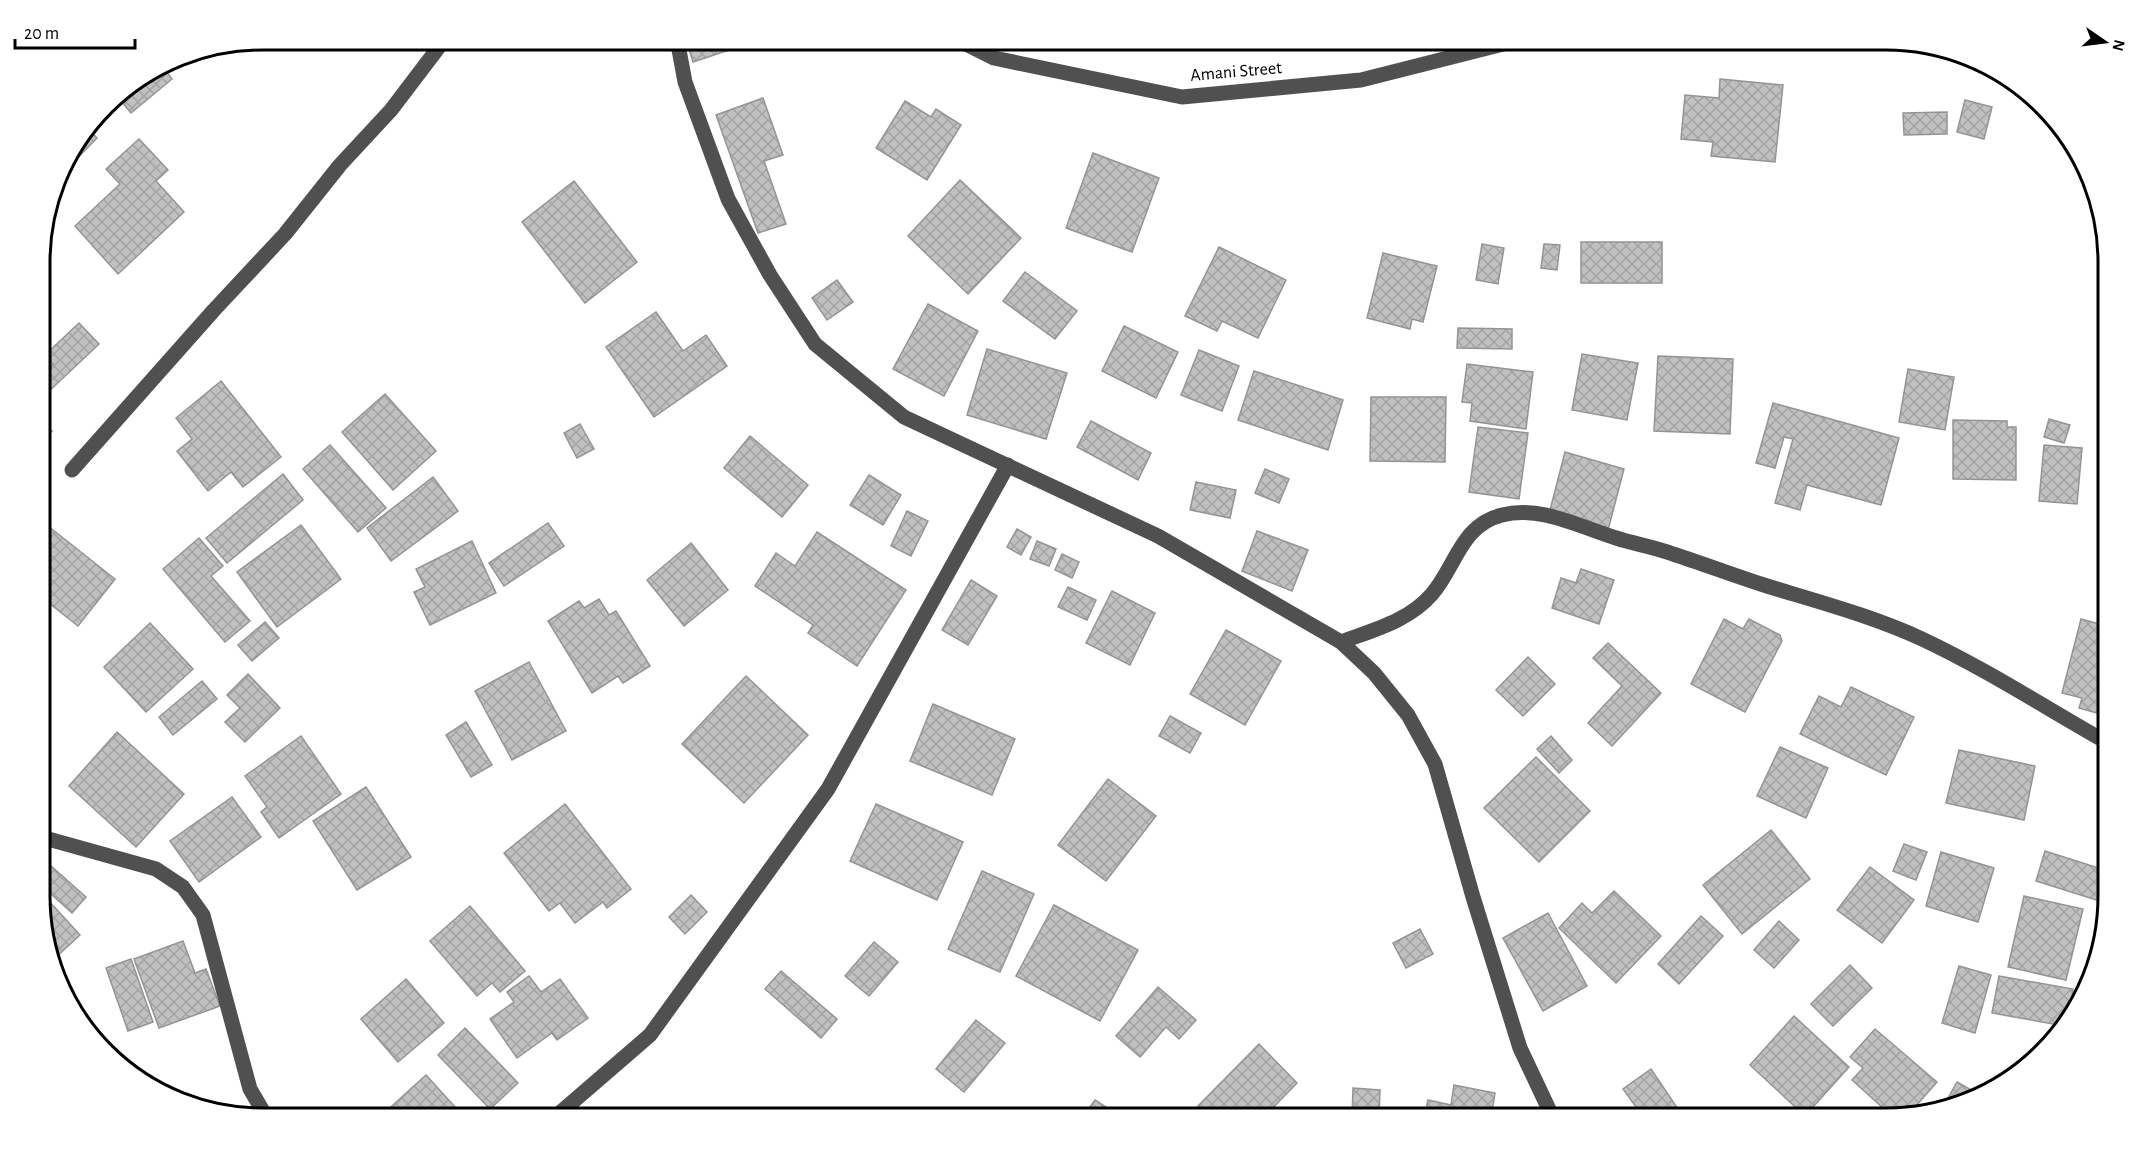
<svg xmlns="http://www.w3.org/2000/svg" width="2147" height="1157" font-family="'Alegreya Sans',sans-serif">
<defs>
<pattern id="building-cross-hatch" width="8" height="8" patternUnits="userSpaceOnUse" patternTransform="scale(1.5)"><rect width="8" height="8" fill="#c0c0c0"/><path d="M0 0l8 8M0 8l8-8" fill="none" stroke="#a3a3a3"/></pattern>
</defs>
<rect width="100%" height="100%" fill="#fff"/>
<g fill="url(#building-cross-hatch)" stroke="#949494" stroke-width="1.5">
<polygon points="686,39 755,39 756,41 693,62"/>
<polygon points="1211,39 1254,39 1254,46 1211,43"/>
<polygon points="161,65 172,79 131,113 115,94"/>
<polygon points="1720,79 1783,85 1775,162 1711,156 1713,142 1681,139 1685,95 1719,98"/>
<polygon points="763,98 783,155 764,161 786,224 758,233 716,115"/>
<polygon points="1965,100 1992,107 1984,139 1957,132"/>
<polygon points="905,101 931,117 936,109 961,125 927,180 876,148"/>
<polygon points="1947,112 1947,134 1904,135 1903,113"/>
<polygon points="88,129 97,138 58,178 62,163"/>
<polygon points="139,139 168,170 156,181 184,212 118,274 75,226 120,184 106,169"/>
<polygon points="1093,153 1159,178 1132,252 1066,228"/>
<polygon points="960,180 1021,238 968,294 908,236"/>
<polygon points="574,181 637,262 585,303 522,222"/>
<rect x="1581" y="242" width="81" height="41"/>
<polygon points="1482,244 1504,248 1498,284 1476,280"/>
<polygon points="1544,244 1560,245 1557,270 1541,268"/>
<polygon points="1219,247 1286,280 1258,338 1222,321 1217,331 1185,316"/>
<polygon points="1383,253 1437,266 1423,322 1412,319 1410,329 1367,318"/>
<polygon points="1025,272 1077,311 1055,339 1003,301"/>
<polygon points="837,280 853,302 827,320 812,298"/>
<polygon points="40,299 47,308 40,313"/>
<polygon points="928,304 978,331 944,396 893,369"/>
<polygon points="656,312 683,351 706,335 727,366 654,417 606,347"/>
<polygon points="79,323 99,344 44,396 40,392 40,377 53,364 45,355"/>
<polygon points="1124,326 1178,352 1156,398 1102,371"/>
<polygon points="1458,328 1512,329 1512,349 1457,348"/>
<polygon points="987,349 1067,373 1046,439 967,415"/>
<polygon points="1199,350 1239,366 1222,411 1181,395"/>
<polygon points="1582,354 1638,363 1627,420 1572,410"/>
<polygon points="1658,356 1733,359 1730,434 1654,431"/>
<polygon points="1467,364 1533,372 1526,429 1470,421 1472,403 1462,402"/>
<polygon points="1908,369 1954,377 1945,430 1899,422"/>
<polygon points="1254,371 1343,400 1328,450 1238,420"/>
<polygon points="221,381 281,457 243,487 231,472 208,491 177,451 192,439 176,418"/>
<polygon points="385,394 436,451 393,490 342,432"/>
<polygon points="1371,397 1446,397 1445,462 1370,461"/>
<polygon points="1773,403 1899,438 1881,505 1807,485 1800,510 1775,503 1793,439 1784,437 1775,468 1756,463"/>
<polygon points="2049,419 2070,425 2064,443 2044,437"/>
<polygon points="1953,420 2007,421 2007,427 2016,427 2016,480 1953,479"/>
<polygon points="40,421 52,431 40,446"/>
<polygon points="1091,421 1151,453 1138,480 1077,447"/>
<polygon points="580,424 594,449 577,458 564,433"/>
<polygon points="1478,427 1528,433 1519,499 1469,492"/>
<polygon points="750,436 808,485 782,517 724,468"/>
<polygon points="330,445 386,508 358,532 303,469"/>
<polygon points="2044,445 2082,448 2077,504 2039,501"/>
<polygon points="1565,452 1624,469 1608,530 1549,514"/>
<polygon points="1265,469 1289,479 1279,503 1255,493"/>
<polygon points="2107,472 2107,496 2099,493"/>
<polygon points="283,474 303,500 227,563 206,538"/>
<polygon points="869,475 901,495 883,525 850,505"/>
<polygon points="433,477 458,511 391,561 367,528"/>
<polygon points="1196,482 1236,490 1230,518 1190,510"/>
<polygon points="907,511 928,521 911,556 891,546"/>
<polygon points="43,522 115,579 78,626 40,596 40,526"/>
<polygon points="548,523 564,546 504,586 489,563"/>
<polygon points="301,525 341,579 277,627 237,572"/>
<polygon points="1017,529 1031,537 1021,555 1007,547"/>
<polygon points="1257,531 1308,550 1292,591 1242,571"/>
<polygon points="817,532 906,590 857,666 808,633 813,625 755,586 776,553 795,566"/>
<polygon points="199,538 223,566 211,576 250,621 225,642 163,569"/>
<polygon points="472,541 496,593 430,625 414,592 425,587 416,569"/>
<polygon points="1037,541 1056,549 1049,566 1030,559"/>
<polygon points="691,543 728,590 684,626 647,580"/>
<polygon points="1062,554 1079,562 1072,578 1055,570"/>
<polygon points="1581,569 1614,580 1599,624 1552,608 1561,578 1576,583"/>
<polygon points="971,580 997,596 968,645 942,630"/>
<polygon points="1068,587 1096,600 1087,620 1058,607"/>
<polygon points="1112,591 1155,613 1130,665 1086,643"/>
<polygon points="599,599 609,615 616,611 650,666 623,683 618,676 592,693 548,621 579,601 584,608"/>
<polygon points="1724,619 1743,629 1749,619 1780,635 1782,641 1745,712 1691,684"/>
<polygon points="2081,619 2107,626 2107,716 2079,708 2082,698 2062,693"/>
<polygon points="265,622 279,638 252,661 238,645"/>
<polygon points="150,623 193,669 146,712 104,667"/>
<polygon points="1226,630 1281,661 1245,725 1190,694"/>
<polygon points="1608,643 1661,693 1612,746 1588,723 1622,686 1593,658"/>
<polygon points="1528,657 1555,684 1523,716 1496,690"/>
<polygon points="529,662 566,731 512,760 475,691"/>
<polygon points="248,674 280,708 245,742 225,722 240,708 227,695"/>
<polygon points="746,676 808,735 744,803 682,744"/>
<polygon points="202,681 217,699 173,735 159,717"/>
<polygon points="1851,687 1914,717 1886,775 1800,734 1819,696 1841,707"/>
<polygon points="933,704 1015,739 992,795 910,761"/>
<polygon points="1170,716 1201,733 1190,753 1159,736"/>
<polygon points="466,722 492,765 471,777 446,735"/>
<polygon points="117,732 184,794 136,847 69,786"/>
<polygon points="301,736 341,794 279,838 261,812 267,807 245,776"/>
<polygon points="1551,736 1572,760 1559,773 1537,749"/>
<polygon points="1780,747 1828,768 1806,818 1757,796"/>
<polygon points="1959,750 2035,766 2024,820 1946,803"/>
<polygon points="1536,757 1590,811 1539,862 1484,808"/>
<polygon points="1108,779 1156,816 1106,881 1058,845"/>
<polygon points="366,787 411,857 357,890 313,821"/>
<polygon points="232,797 261,837 199,882 170,841"/>
<polygon points="565,804 631,889 607,908 603,902 575,923 560,903 549,911 504,853"/>
<polygon points="876,804 963,842 937,900 850,861"/>
<polygon points="1771,830 1810,879 1742,934 1703,885"/>
<polygon points="1904,844 1927,852 1916,880 1893,871"/>
<polygon points="2045,851 2108,871 2106,903 2036,881"/>
<polygon points="1941,852 1994,868 1978,922 1926,906"/>
<polygon points="41,857 86,897 72,913 41,885"/>
<polygon points="1870,867 1914,900 1882,943 1837,910"/>
<polygon points="982,871 1034,894 1000,972 948,949"/>
<polygon points="1614,891 1661,936 1616,983 1559,928 1582,903 1592,913"/>
<polygon points="691,895 707,912 685,934 669,917"/>
<polygon points="2024,896 2083,909 2066,980 2008,967"/>
<polygon points="47,899 80,935 54,959 41,925 41,905"/>
<polygon points="1054,905 1138,950 1100,1021 1016,976"/>
<polygon points="470,906 525,971 500,992 492,983 477,996 430,941"/>
<polygon points="1548,913 1587,986 1543,1011 1503,938"/>
<polygon points="1701,916 1723,936 1679,984 1658,964"/>
<polygon points="1779,921 1799,940 1774,968 1754,950"/>
<polygon points="1420,929 1433,954 1406,968 1393,943"/>
<polygon points="183,941 195,973 206,969 220,1006 159,1028 134,959"/>
<polygon points="874,942 898,962 869,996 845,976"/>
<polygon points="131,959 153,1022 128,1031 106,968"/>
<polygon points="1850,965 1872,988 1833,1026 1811,1004"/>
<polygon points="1959,966 1991,975 1975,1033 1942,1023"/>
<polygon points="781,971 837,1019 821,1038 765,989"/>
<polygon points="529,976 541,992 560,979 588,1018 557,1040 552,1033 517,1058 490,1019 514,1002 507,992"/>
<polygon points="1999,976 2073,989 2068,1020 2064,1026 1992,1013"/>
<polygon points="406,979 444,1023 398,1062 361,1019"/>
<polygon points="1158,987 1196,1020 1179,1039 1166,1027 1140,1057 1116,1036"/>
<polygon points="75,1003 88,1030 77,1020 71,1005"/>
<polygon points="1794,1016 1849,1067 1805,1116 1750,1065"/>
<polygon points="976,1020 1005,1043 964,1092 936,1069"/>
<polygon points="465,1028 518,1083 490,1109 438,1055"/>
<polygon points="1875,1029 1937,1082 1907,1116 1894,1118 1852,1080 1863,1068 1850,1057"/>
<polygon points="1259,1044 1297,1083 1263,1118 1210,1118 1198,1106"/>
<polygon points="1651,1069 1684,1118 1644,1118 1623,1089"/>
<polygon points="426,1075 465,1118 386,1118 383,1114"/>
<polygon points="1957,1082 1980,1095 1957,1106 1942,1109"/>
<polygon points="1454,1085 1495,1093 1491,1118 1424,1118 1428,1100 1451,1105"/>
<polygon points="1353,1088 1380,1090 1379,1118 1352,1118"/>
<polygon points="1095,1100 1115,1113 1112,1118 1082,1118"/>
</g>
<g fill="none" stroke-linecap="round" stroke-linejoin="round">
<g stroke="#505050" stroke-width="15">
<polyline points="677,39 685,82 728,199 770,275 815,344 904,417 1158,536 1341,642 1374,673 1408,715 1435,764 1473,897 1520,1048 1553,1118"/>
<polyline points="956,39 994,58 1182,97 1361,80 1523,39"/>
<polyline points="72,470 214,310 285,234 340,165 391,110 445,39"/>
<path d="M 1341,642 C 1373,630 1409,621 1432,594 C 1456,566 1461,525 1502,515 C 1540,505 1580,527 1616,538 C 1635,544 1654,547 1673,554 C 1704,564 1735,576 1767,586 C 1819,602 1872,616 1922,639 C 1986,669 2046,708 2108,743"/>
<polyline points="41,837 156,869 183,887 203,915 250,1089 267,1118"/>
<polyline points="554,1118 650,1035 828,789 1008,465"/>
</g>
</g>
<g text-anchor="middle" dominant-baseline="central" stroke-width="6" stroke-linejoin="round" paint-order="stroke">
<g font-size="18" fill="#000" stroke="#fff">
<text transform="translate(1236 72) rotate(-5)">Amani Street</text>
</g>
</g>
<path d="M0 0H2147V1157H0ZM262 50H1886A212 212 0 0 1 2098 262V896A212 212 0 0 1 1886 1108H262A212 212 0 0 1 50 896V262A212 212 0 0 1 262 50Z" fill="#fff" fill-rule="evenodd"/>
<path fill="none" stroke="#000" stroke-width="3" d="M262 50H1886A212 212 0 0 1 2098 262V896A212 212 0 0 1 1886 1108H262A212 212 0 0 1 50 896V262A212 212 0 0 1 262 50Z"/>
<g transform="translate(2105 42) rotate(104)" stroke="#ffffff" stroke-width="4.5" paint-order="stroke">
<path d="M0-4.5L10 22L0 15L-10 22Z" fill="#000000"/>
<text y="-9" font-size="16" font-weight="bold" text-anchor="middle" fill="#000000">N</text>
</g>
<path d="M15 39v9h120v-9" fill="none" stroke="#000000" stroke-width="3"/>
<text x="24" y="39" font-size="18" fill="#000000" stroke="#ffffff" stroke-width="4.5" paint-order="stroke">20 m</text>
</svg>
